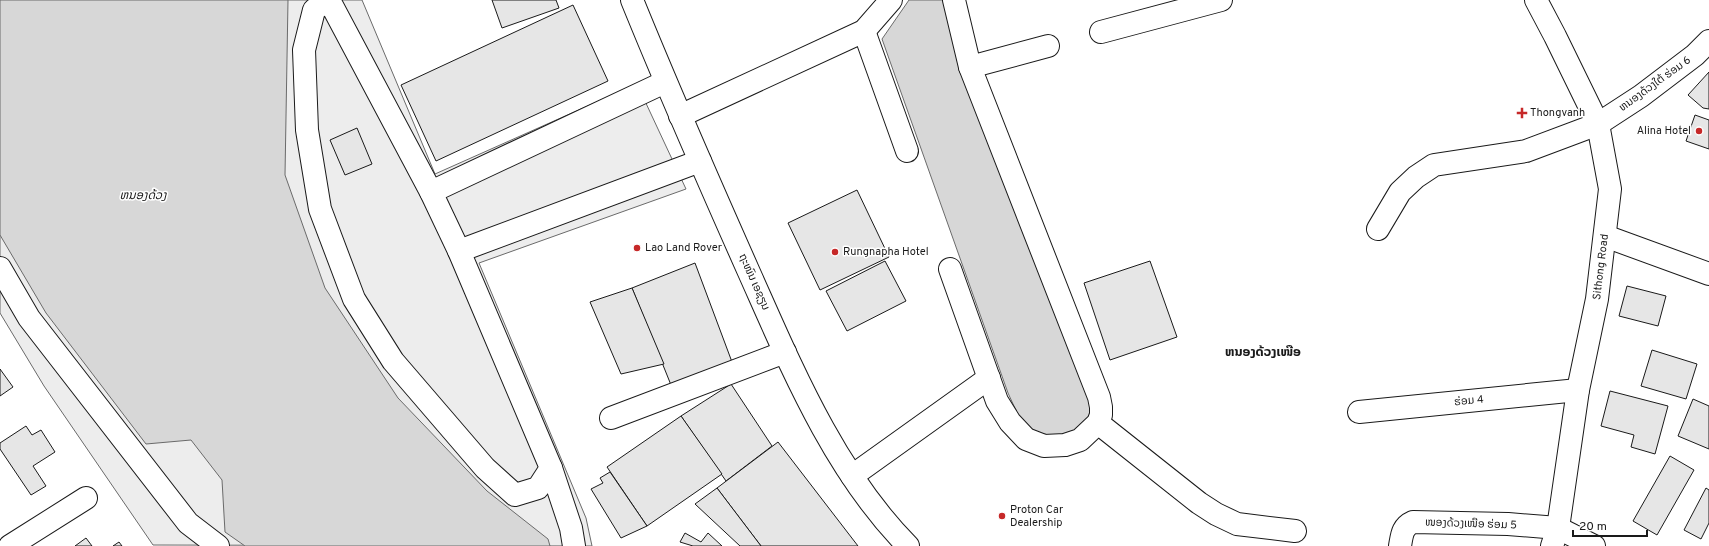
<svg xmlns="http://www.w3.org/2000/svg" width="1709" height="546" font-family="Overpass,'Noto Sans Lao',sans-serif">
<rect width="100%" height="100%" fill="#fff"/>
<polygon fill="#ededed" stroke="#6a6a6a" points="0,0 362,0 435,174 637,84 686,189 479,263 586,518 592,546 153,545 44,386 0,313"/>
<g fill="#d7d7d7" stroke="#6a6a6a">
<polygon points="0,0 288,0 285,175 325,288 398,398 487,491 548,539 550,546 245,546 225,532 222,480 191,440 146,444 46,313 0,235"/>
<polygon points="909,0 945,0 1091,394 1093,415 1077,434 1048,438 1032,429 1019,417 1008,393 882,39"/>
</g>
<g fill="#e6e6e6" stroke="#1a1a1a">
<polygon points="492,0 556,0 559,8 502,28"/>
<polygon points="573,5 608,81 436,161 401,85"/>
<polygon points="1709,72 1709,109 1703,108 1688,95"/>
<polygon points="1695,115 1709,120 1709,149 1686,141"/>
<polygon points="357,128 372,164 345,175 330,140"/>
<polygon points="857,190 889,257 820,290 788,223"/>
<polygon points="885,261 906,301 847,331 826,291"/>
<polygon points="1150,261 1177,337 1110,360 1084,283"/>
<polygon points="695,263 732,362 671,385 632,288"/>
<polygon points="1627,286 1666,296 1658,326 1619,316"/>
<polygon points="632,288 664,364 621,374 590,302"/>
<polygon points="1652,350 1697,364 1686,399 1641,386"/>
<polygon points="0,369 13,387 0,396"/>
<polygon points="731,384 772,446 726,481 681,416"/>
<polygon points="1610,391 1668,406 1655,454 1631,447 1634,435 1601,426"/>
<polygon points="1693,399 1709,406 1709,449 1678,436"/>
<polygon points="681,416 722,474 647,526 607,467"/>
<polygon points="26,426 32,435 41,430 55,452 33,466 46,486 31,495 0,449 0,443"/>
<polygon points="778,442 858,546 761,546 717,488"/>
<polygon points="1670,456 1694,470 1657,535 1633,521"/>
<polygon points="610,472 647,526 621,538 591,489 603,483 600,478"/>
<polygon points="717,488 761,546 740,546 695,504"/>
<polygon points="1706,488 1709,490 1709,523 1701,539 1684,530"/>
<polygon points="685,533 701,542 708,533 722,546 693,546 680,542"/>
<polygon points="86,538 92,546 75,546"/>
<polygon points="119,542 122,546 113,546"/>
</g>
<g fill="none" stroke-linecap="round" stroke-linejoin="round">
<g stroke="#1a1a1a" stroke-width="24">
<g id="minor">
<polyline points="327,0 314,10 304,50 307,130 320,209 354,299 393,361 485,468 515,495 538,488 551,468 459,251 431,192 329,0"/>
<polyline points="864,31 907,151"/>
<polyline points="1101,32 1221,0"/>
<polyline points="970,67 1048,46"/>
<polyline points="680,116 864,31 891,0"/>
<polyline points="431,192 665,82"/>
<polyline points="1378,229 1400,192 1416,177 1434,165 1526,151 1598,124 1641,96 1695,55 1709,41"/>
<polyline points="1605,236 1709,274"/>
<polyline points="459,251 700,161"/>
<polyline points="0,268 29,318 188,523 218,546"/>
<polyline points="950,269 997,401 1010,422 1026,439 1044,446 1065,445 1080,440 1098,423 1101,415 1101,407 1099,397 970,67 954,0"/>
<polyline points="1359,412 1578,390"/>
<polyline points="611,418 785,352"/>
<polyline points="1098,423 1199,503 1216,514 1237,524 1295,531"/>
<polyline points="551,468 571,528 574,546"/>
<polyline points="852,476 989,378"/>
<polyline points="10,546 86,498"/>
<path d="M 1400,546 C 1402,535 1402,527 1413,522 L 1508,524 L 1558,528 L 1594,546"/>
</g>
</g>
<g stroke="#1a1a1a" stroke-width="24">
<g id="major">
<path d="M 632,0 C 669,91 708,180 748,270 C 791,366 833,470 908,546"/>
<polyline points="1536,0 1555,36 1598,124 1610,189 1597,299 1578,390 1558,528 1552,546"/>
</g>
</g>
<use href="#minor" stroke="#fff" stroke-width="22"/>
<use href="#major" stroke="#fff" stroke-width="22"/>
</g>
<g fill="#c62828" stroke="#fff" stroke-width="1.5">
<path d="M1520 107h4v4h4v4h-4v4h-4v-4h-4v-4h4z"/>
<circle cx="1699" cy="131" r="4"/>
<circle cx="637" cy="248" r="4"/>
<circle cx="835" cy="252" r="4"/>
<circle cx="1002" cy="516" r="4"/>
</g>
<g text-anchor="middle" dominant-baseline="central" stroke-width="3" stroke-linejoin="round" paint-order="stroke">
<g font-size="11" fill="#1a1a1a" stroke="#fff">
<text transform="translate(1655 84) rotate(-36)">ຫນອງດ້ວງໃຕ້ ຮ່ອມ 6</text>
<text transform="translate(1601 267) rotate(-83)">Sithong Road</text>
<text transform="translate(754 282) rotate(66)">ຖະໜົນ ເອຊຽນ</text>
<text transform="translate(1469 401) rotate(-6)">ຮ່ອມ 4</text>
<text transform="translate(1471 524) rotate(2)">ໜອງດ້ວງເໜືອ ຮ່ອມ 5</text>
</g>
<g font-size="11" fill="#1a1a1a" stroke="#fff" text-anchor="start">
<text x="1530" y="113">Thongvanh</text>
<text x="1691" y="131" text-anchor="end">Alina Hotel</text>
<text x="645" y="248">Lao Land Rover</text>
<text x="843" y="252">Rungnapha Hotel</text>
<text x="1010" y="510">Proton Car<tspan x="1010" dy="13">Dealership</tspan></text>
</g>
<g font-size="12" font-style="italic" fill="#1a1a1a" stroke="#fff">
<text x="143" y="196">ຫນອງດ້ວງ</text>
</g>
<g font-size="13" font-weight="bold" fill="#1a1a1a" stroke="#fff">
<text x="1263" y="353">ຫນອງດ້ວງເໜືອ</text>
</g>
</g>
<path d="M1573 530v6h74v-6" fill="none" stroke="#1a1a1a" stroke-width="2"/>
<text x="1579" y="530" font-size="12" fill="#1a1a1a" stroke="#ffffff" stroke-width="3" paint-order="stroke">20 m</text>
</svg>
